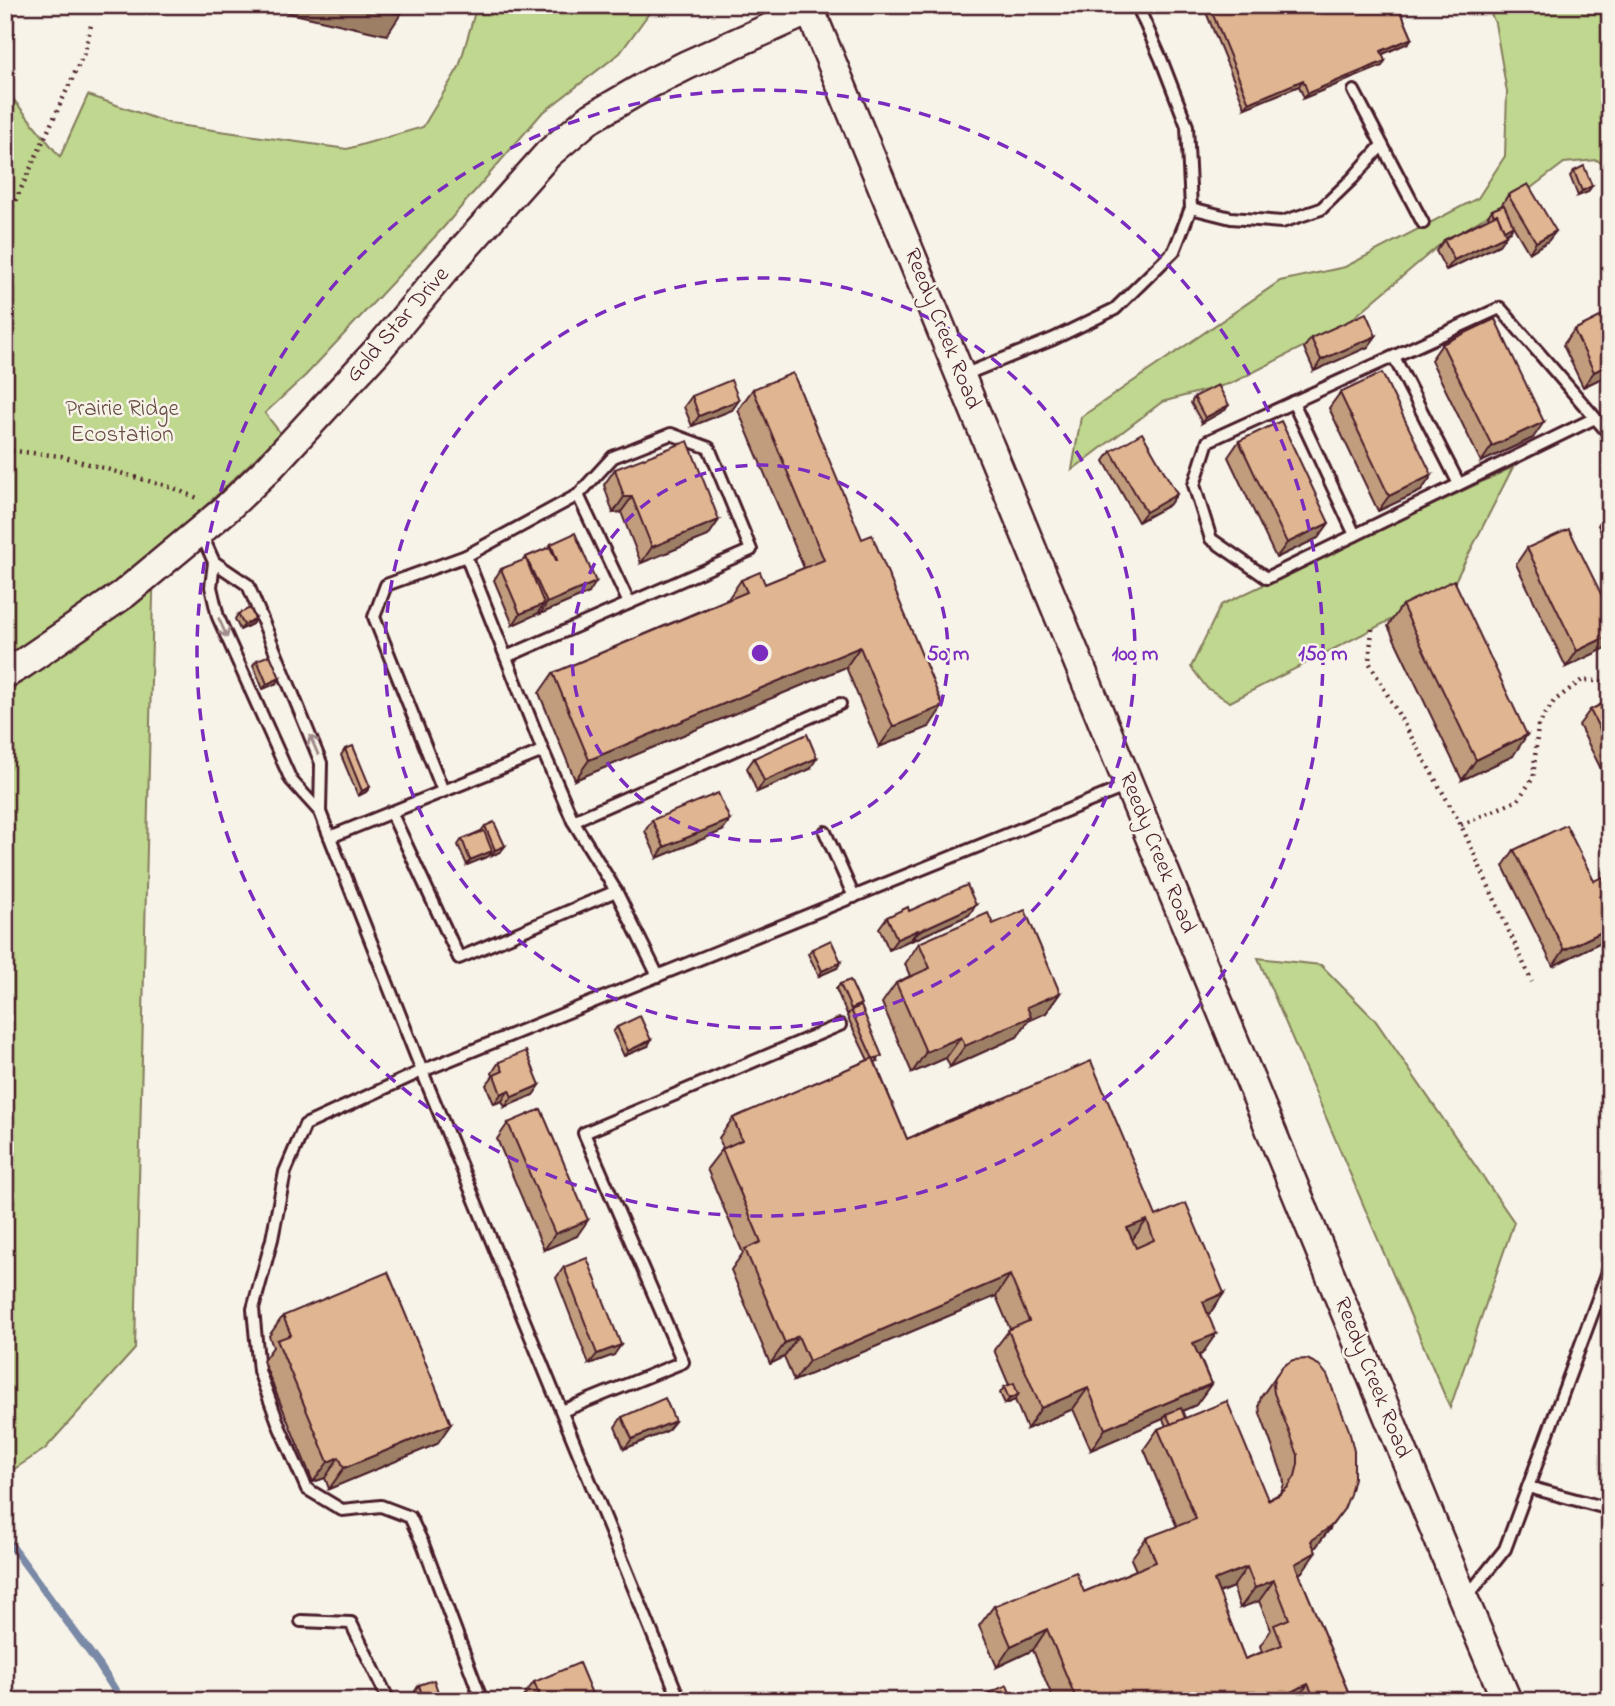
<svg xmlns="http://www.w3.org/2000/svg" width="1615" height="1706" font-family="'Indie Flower',sans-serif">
<rect width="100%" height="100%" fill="#f7f3e8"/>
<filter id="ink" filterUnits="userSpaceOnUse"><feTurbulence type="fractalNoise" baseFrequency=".0143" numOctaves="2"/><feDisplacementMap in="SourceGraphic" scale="14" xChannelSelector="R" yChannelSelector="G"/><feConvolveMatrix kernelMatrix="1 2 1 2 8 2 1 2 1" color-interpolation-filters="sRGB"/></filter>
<g filter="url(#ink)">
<g fill="#bfd78e" stroke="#847b5c" stroke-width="2">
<polygon points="477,5 655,5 620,53 541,114 443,228 306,375 265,413 281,434 154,555 135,1349 45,1449 5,1475 5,89 60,157 88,95 171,124 347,149 423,127 459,67"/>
<polygon points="1487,5 1610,5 1610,170 1597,160 1564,163 1527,191 1437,247 1344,326 1232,383 1162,402 1072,470 1081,417 1280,281 1345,267 1478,198 1505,156 1507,92 1495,23"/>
<polygon points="1513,467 1451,589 1230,702 1207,688 1191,667 1221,605"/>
<polygon points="1258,958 1321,965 1375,1020 1514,1222 1450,1408"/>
</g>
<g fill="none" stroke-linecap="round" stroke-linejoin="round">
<polyline stroke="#7989a6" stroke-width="8" points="5,1537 99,1665 122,1701"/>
<g stroke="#4a1f2b" stroke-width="16">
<g id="lane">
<polyline points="1354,91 1423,223"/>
<polyline points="1191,208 1231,218 1282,222 1321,209 1353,178 1382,145"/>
<polyline points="1394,357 1459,484"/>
<polyline points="961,376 1053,339 1115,309 1174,251 1191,208 1187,126 1161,59 1137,5"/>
<polyline points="1293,402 1355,535"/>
<polyline points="1595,418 1267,578 1211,539 1194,485 1208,441 1500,308 1610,435"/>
<polyline points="578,495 629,603"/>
<polyline points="200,531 214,562 248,585 321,763 320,812"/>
<polyline points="466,556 543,751 573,821 616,891 658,976"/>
<polyline points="214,562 211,587 218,617 291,780 320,812 422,1071 680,1701"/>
<polyline points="443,791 374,617 386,585 466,556 578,495 613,457 671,434 709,448 751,550 506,657"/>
<polyline points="391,812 459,958 616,891"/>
<polyline points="573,821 840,704"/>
<polyline points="825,832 854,897"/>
<polyline points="330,837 543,751"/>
<polyline points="562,1411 683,1362 584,1133 840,1025"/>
<polyline points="1528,1487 1610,1509"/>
<polyline points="1466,1598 1505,1549 1610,1266"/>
<polyline points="301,1621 351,1623 389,1701"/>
<polyline points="482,1701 423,1544 410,1517 381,1506 342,1510 307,1489 280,1428 259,1371 253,1309 272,1239 285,1172 305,1125 422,1071 1127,786"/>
</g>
</g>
<g stroke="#4a1f2b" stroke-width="33">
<g id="secondary">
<polyline points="808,5 1464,1600 1507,1701"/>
<polyline points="5,674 22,664 124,594 225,510 268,469 377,351 442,273 548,154 589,119 651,83 687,65 810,10"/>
</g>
</g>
<g stroke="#4a1f2b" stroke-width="4.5" stroke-dasharray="2 5" stroke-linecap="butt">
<polyline points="5,201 12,208"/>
<polyline points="5,219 12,208 85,51 91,25"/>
<polyline points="5,450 61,456 173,488 200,499"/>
<polyline points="1372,629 1369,662 1461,825 1532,982"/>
<polyline points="1461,825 1518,800 1533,778 1538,726 1554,701 1582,680 1610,682"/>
</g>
<use href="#lane" stroke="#f7f3e8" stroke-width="10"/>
<use href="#secondary" stroke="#f7f3e8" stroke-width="28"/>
</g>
<g fill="#c19c7d" stroke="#4a1f2b" stroke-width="2" fill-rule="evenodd">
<polygon points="1203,5 1398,5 1412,38 1408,43 1383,54 1382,66 1304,98 1299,86 1245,108"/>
<polygon points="1574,171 1588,192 1578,196 1570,176"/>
<polygon points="1508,195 1556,231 1548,241 1529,253 1513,226 1510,231 1505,233 1506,235 1499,245 1446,270 1436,251 1444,240 1489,218 1488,216 1492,210 1501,206"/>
<polygon points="1610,312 1610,374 1583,387 1563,345 1574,330"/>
<polygon points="1376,336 1368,347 1314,371 1304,348 1311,338"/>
<polygon points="1442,344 1533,438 1481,462 1431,360"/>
<polygon points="753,389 929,727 879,747 846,667 575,780 539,693 553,673 728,599 741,580 765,584 804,568 738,410"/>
<polygon points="1340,393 1432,475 1421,491 1378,511 1329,408"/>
<polygon points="692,396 739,400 732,410 692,426 684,407"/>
<polygon points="1194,397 1225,410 1202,423 1191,403"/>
<polygon points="1239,441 1329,523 1318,538 1276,558 1228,457"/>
<polygon points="1111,451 1177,494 1169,505 1138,522 1104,461"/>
<polygon points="615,469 719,520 708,536 641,563 621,512 613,513 604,485"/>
<polygon points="1610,508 1610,550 1598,525"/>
<polygon points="551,544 589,593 540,614 539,612 537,614 513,625 494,580 501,569 525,560 526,557 548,548"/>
<polygon points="1527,548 1610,612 1610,644 1608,647 1566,667 1516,564"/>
<polygon points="1402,605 1513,756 1462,780 1388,626"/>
<polygon points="238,614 255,619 252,624 240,630 235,619"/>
<polygon points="257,660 277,683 263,689 253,665"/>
<polygon points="1610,700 1610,787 1579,725 1590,710"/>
<polygon points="345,749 370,787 366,792 358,796 341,755"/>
<polygon points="754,758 810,769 757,792 747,768"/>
<polygon points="652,820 722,831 657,858 645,831"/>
<polygon points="485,826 505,846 501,851 492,856 491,853 489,856 467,865 458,845 462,839 481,831"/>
<polygon points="1514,850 1594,881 1609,892 1602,902 1610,917 1610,932 1603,941 1553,966 1503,866"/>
<polygon points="969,915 911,941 910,940 889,950 879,928 887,917"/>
<polygon points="993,924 1060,993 1046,1013 1028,1021 1017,1037 950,1067 946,1058 912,1073 882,1003 896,983 910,976 905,964 919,943"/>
<polygon points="812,949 837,968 819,976 808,954"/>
<path d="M 840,984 L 859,1007 L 878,1061 L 875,1062 L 907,1139 L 943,1124 L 945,1122 L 996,1102 L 1156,1216 L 1224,1293 L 1210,1313 L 1208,1314 L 1202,1354 L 1199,1355 L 1211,1384 L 1196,1405 L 1182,1411 L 1185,1418 L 1268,1500 L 1281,1493 L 1284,1484 L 1283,1476 L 1260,1413 L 1259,1405 L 1261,1397 L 1283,1366 L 1330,1529 L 1315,1548 L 1302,1572 L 1299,1574 L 1352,1701 L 1054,1701 L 1033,1650 L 997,1667 L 979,1626 L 994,1606 L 1084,1592 L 1136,1570 L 1131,1559 L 1146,1538 L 1177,1527 L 1144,1449 L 1158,1429 L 1166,1426 L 1163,1419 L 1091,1450 L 1073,1409 L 1027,1429 L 1015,1400 L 1005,1404 L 1000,1393 L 1004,1387 L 1009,1385 L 994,1350 L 1010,1329 L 996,1296 L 794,1381 L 784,1357 L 770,1364 L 731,1270 L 743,1253 L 707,1169 L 723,1148 L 719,1138 L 733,1118 L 868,1060 L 847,1016 L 849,1013 L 847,1014 L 836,989 ZM 1233,1587 L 1240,1608 L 1259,1601 L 1271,1630 L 1260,1646 L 1262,1652 L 1245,1659 L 1219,1593 Z"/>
<polygon points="617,1027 648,1046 624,1056 613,1032"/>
<polygon points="499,1062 540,1085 533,1095 505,1107 502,1101 494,1104 486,1085 493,1076 492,1073"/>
<polygon points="508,1123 577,1236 544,1250 497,1139"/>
<polygon points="564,1267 614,1355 589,1364 556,1278"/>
<polygon points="283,1316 437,1444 329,1489 325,1478 313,1482 263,1361 273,1347 269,1336"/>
<polygon points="622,1417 675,1421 667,1431 624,1449 615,1427"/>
<polygon points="534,1682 595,1701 524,1701 523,1697"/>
<polygon points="419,1685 441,1701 419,1701 415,1691"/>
</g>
<g fill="#9d7f66" stroke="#4a1f2b" stroke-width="2">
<polygon points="254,5 360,5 401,14 387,35"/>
<polygon points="1412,38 1408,43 1378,56 1381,51"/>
<polygon points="1385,61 1382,66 1304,98 1308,93"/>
<polygon points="1303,80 1299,86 1245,108 1249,103"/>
<polygon points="1592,186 1588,192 1578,196 1582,191"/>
<polygon points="1513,225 1510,231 1498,236 1502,231"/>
<polygon points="1556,231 1548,241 1529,253 1536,242"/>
<polygon points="1506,235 1499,245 1446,270 1454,260"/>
<polygon points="1376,336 1368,347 1314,371 1321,360"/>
<polygon points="1610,364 1610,374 1583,387 1594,372"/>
<polygon points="739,400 732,410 692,426 699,416"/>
<polygon points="1229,405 1225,410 1202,423 1205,418"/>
<polygon points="1544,422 1533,438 1481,462 1492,446"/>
<polygon points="1432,475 1421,491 1378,511 1389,496"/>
<polygon points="1177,494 1169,505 1138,522 1146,512"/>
<polygon points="624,497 632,497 621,512 613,513"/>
<polygon points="719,520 708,536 641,563 652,547"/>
<polygon points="1329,523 1318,538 1276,558 1287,543"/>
<polygon points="596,582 589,593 540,614 547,603"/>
<polygon points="544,604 537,614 513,625 520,614"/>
<polygon points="255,619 252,624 240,630 244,625"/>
<polygon points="1610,635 1610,644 1608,647 1566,667 1577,651"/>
<polygon points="860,647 846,667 575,780 589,760"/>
<polygon points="280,678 277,683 263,689 267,684"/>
<polygon points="943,706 929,727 879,747 893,727"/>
<polygon points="1527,735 1513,756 1462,780 1476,760"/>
<polygon points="817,758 810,769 757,792 764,781"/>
<polygon points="370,787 366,792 358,796 362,791"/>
<polygon points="730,820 722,831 657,858 664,847"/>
<polygon points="505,846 501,851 492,856 495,850"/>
<polygon points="492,851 489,856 467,865 470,860"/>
<polygon points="1609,892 1598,908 1600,897"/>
<polygon points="976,905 969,915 911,941 919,931"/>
<polygon points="1610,928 1610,932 1603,941 1553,966 1564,950"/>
<polygon points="918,930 910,940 889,950 897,939"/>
<polygon points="841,962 837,968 819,976 822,971"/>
<polygon points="1060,993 1046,1013 1028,1021 1017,1037 950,1067 965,1046 1027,1007"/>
<polygon points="961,1037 946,1058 912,1073 926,1052"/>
<polygon points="651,1040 648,1046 624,1056 628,1051"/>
<polygon points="540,1085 533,1095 505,1107 512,1097"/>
<polygon points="509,1090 502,1101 494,1104 501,1094"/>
<polygon points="588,1220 577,1236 544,1250 555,1234"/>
<polygon points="1147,1220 1132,1240 1127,1228"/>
<polygon points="1010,1275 996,1296 794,1381 809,1361"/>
<polygon points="1224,1293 1210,1313 1188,1322 1203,1302"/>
<polygon points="1216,1334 1202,1354 1179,1364 1193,1343"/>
<polygon points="798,1336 784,1357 770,1364 785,1343"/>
<polygon points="621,1345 614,1355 589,1364 597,1354"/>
<polygon points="1211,1384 1196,1405 1168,1417 1166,1414 1163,1419 1091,1450 1105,1429"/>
<polygon points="1088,1388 1073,1409 1027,1429 1041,1408"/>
<polygon points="1018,1395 1015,1400 1005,1404 1009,1399"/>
<polygon points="675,1421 667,1431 624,1449 632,1439"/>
<polygon points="451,1424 437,1444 329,1489 344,1468"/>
<polygon points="339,1457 325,1478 313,1482 328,1462"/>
<polygon points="1344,1509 1316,1547 1297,1561 1311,1541"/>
<polygon points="1316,1552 1302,1572 1280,1584 1295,1564"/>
<polygon points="1247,1567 1233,1587 1199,1600 1214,1580"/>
<polygon points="1274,1580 1259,1601 1240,1608 1255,1588"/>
<polygon points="1047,1629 1033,1650 997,1667 1011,1646"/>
<polygon points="1308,1684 1296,1701 1271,1701"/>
</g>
<g fill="#e0b591" stroke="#4a1f2b" stroke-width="2" fill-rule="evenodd">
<polygon points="360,5 403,5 401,14"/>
<polygon points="1209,5 1398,5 1412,38 1381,51 1385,61 1308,93 1303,80 1249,103"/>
<polygon points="1584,166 1592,186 1582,191 1574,171"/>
<polygon points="1528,184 1556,231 1536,242 1508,195"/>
<polygon points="1504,205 1513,225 1504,230 1497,214 1494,216 1492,210"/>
<polygon points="1497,214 1506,235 1454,260 1444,240"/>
<polygon points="1610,312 1610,364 1594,372 1574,330"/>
<polygon points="1366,313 1376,336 1321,360 1311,338"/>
<polygon points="1495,319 1544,422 1492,446 1442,344"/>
<polygon points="793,373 862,539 872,535 943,706 893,727 860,647 589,760 553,673 747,592 741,580 760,572 765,584 824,560 753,389"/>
<polygon points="1382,373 1432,475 1389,496 1340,393"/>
<polygon points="731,380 739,400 699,416 692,396"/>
<polygon points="1218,385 1229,405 1205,418 1194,397"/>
<polygon points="1281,421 1329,523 1287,543 1239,441"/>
<polygon points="1142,433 1177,494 1146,512 1111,451"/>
<polygon points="688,441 719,520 652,547 632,497 624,497 615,469"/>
<polygon points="1569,529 1610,612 1610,635 1577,651 1527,548"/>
<polygon points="575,533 596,582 547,603 526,557 550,547 556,560 557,560 551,544"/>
<polygon points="526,559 544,604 520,614 501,569"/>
<polygon points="1454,580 1527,735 1476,760 1402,605"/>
<polygon points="250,608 255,619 244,625 238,614"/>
<polygon points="270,655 280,678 267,684 257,660"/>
<polygon points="1610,700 1610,750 1590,710"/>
<polygon points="807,734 817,758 764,781 754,758"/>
<polygon points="353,746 370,787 362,791 345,749"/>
<polygon points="718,793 730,820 664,847 652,820"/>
<polygon points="494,822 505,846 495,850 485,826"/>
<polygon points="1566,825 1594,881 1602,877 1609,892 1600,897 1610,917 1610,928 1564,950 1514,850"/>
<polygon points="484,831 492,851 470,860 462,839"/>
<polygon points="967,885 976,905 919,931 918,930 897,939 887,917 908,907 909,911"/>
<polygon points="1025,910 1060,993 1027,1007 1031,1017 965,1046 961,1037 926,1052 896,983 930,968 919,943 988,913 993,924"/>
<polygon points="831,940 841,962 822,971 812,949"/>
<polygon points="850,980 861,1004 851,1009 840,984"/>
<polygon points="861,1006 882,1056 873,1059 851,1010"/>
<polygon points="640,1016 651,1040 628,1051 617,1027"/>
<polygon points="526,1051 540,1085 512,1097 509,1090 501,1094 494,1075 503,1071 499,1062"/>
<path d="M 873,1058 L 907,1139 L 1091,1061 L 1156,1216 L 1186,1203 L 1224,1293 L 1203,1302 L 1216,1334 L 1193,1343 L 1211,1384 L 1105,1429 L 1088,1388 L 1041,1408 L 1008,1330 L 1029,1321 L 1010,1275 L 809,1361 L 798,1336 L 785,1343 L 745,1249 L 761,1242 L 722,1149 L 742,1140 L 733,1118 ZM 1147,1220 L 1154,1240 L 1136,1248 L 1127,1228 Z"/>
<polygon points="995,1101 996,1102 945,1123 945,1122"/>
<polygon points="541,1109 588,1220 555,1234 508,1123"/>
<polygon points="937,1125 938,1126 916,1136 916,1135"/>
<polygon points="587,1258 621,1345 597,1354 564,1267"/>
<polygon points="388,1272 451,1424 344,1468 339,1457 328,1462 277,1340 291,1335 283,1316"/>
<path d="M 1307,1359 L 1319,1365 L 1327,1375 L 1349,1430 L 1354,1451 L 1354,1478 L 1350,1494 L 1344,1509 L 1331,1526 L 1311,1541 L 1316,1552 L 1295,1564 L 1352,1701 L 1316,1701 L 1308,1684 L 1271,1701 L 1077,1701 L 1047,1629 L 1011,1646 L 994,1606 L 1076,1572 L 1084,1592 L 1156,1562 L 1146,1538 L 1196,1519 L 1158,1429 L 1227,1401 L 1268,1500 L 1279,1495 L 1288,1487 L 1295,1476 L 1298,1464 L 1298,1455 L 1274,1393 L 1273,1385 L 1275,1377 L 1283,1366 L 1293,1360 ZM 1247,1567 L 1255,1588 L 1274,1580 L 1289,1619 L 1274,1625 L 1282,1645 L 1245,1659 L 1214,1580 Z"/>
<polygon points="1014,1383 1018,1395 1009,1399 1004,1387"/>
<polygon points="665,1398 675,1421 632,1439 622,1417"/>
<polygon points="1181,1408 1185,1418 1171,1424 1166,1414"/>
<polygon points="579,1663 595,1701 542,1701 534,1682"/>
<polygon points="434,1680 441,1701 424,1701 419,1685"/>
<polygon points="1007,1685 1013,1701 971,1701"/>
</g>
<defs><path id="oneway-shaft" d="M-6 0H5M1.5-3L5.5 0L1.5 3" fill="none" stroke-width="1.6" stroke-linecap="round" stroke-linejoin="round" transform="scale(1.75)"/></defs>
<g stroke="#a0898a">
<use href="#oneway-shaft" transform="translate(223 628) rotate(66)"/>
<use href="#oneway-shaft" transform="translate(314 745) rotate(-113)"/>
</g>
</g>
<g fill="none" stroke="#7b2cbf" stroke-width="3.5" stroke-dasharray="12 9">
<circle cx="760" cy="653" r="188"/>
<circle cx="760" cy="653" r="375"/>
<circle cx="760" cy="653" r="563"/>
</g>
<g text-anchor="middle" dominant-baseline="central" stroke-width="5" stroke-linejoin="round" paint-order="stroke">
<g font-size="23" fill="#4a1f2b" stroke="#f7f3e8">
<text transform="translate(398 325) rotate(-49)">Gold Star Drive</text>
<text transform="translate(942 329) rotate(68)">Reedy Creek Road</text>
<text transform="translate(1157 853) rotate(68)">Reedy Creek Road</text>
<text transform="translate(1372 1378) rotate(68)">Reedy Creek Road</text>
</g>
<g font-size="23" fill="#674d44" stroke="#f7f3e8">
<text x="122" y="409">Prairie Ridge<tspan x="122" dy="26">Ecostation</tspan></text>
</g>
</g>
<circle cx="760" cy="653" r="10" fill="#7b2cbf" stroke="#f7f3e8" stroke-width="3.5"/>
<g font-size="21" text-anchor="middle" font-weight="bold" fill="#7b2cbf" stroke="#f7f3e8" stroke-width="5" stroke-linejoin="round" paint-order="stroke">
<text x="948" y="660">50 m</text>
<text x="1135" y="660">100 m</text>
<text x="1323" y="660">150 m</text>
</g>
<rect width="1615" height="1706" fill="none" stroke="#f7f3e8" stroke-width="28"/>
<rect x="14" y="14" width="1587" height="1678" fill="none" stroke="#4a1f2b" stroke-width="2.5" filter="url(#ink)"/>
</svg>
